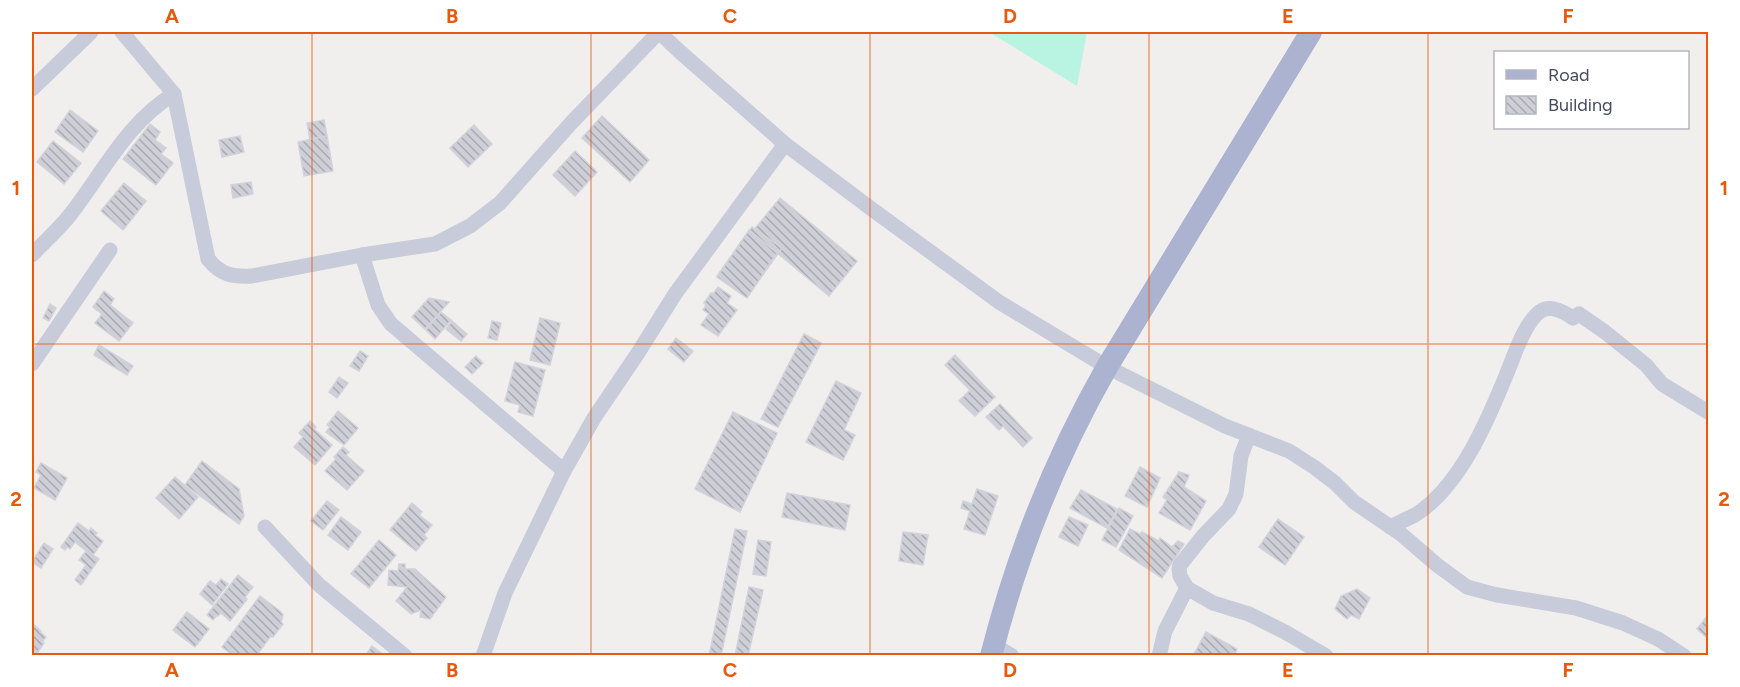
<svg xmlns="http://www.w3.org/2000/svg" width="1740" height="687" font-family="Figtree,sans-serif">
<defs>
<pattern id="building-back-hatch" width="6" height="6" patternUnits="userSpaceOnUse" patternTransform="scale(1.5)"><rect width="6" height="6" fill="#cecfd7"/><path d="M-1 5l2 2M0 0l6 6M5-1l2 2" fill="none" stroke="#a9aab2"/></pattern>
</defs>
<rect width="100%" height="100%" fill="#f1efee"/>
<polygon fill="#b9f3e1" points="989,32 1087,32 1077,86"/>
<g fill="url(#building-back-hatch)" stroke="#d2d2db" stroke-width="1.5">
<polygon points="70,110 98,131 83,152 55,132"/>
<polygon points="602,116 649,160 630,182 582,138"/>
<polygon points="324,120 327,136 310,139 307,123"/>
<polygon points="150,124 160,132 155,140 166,148 161,154 173,163 156,185 123,159"/>
<polygon points="474,125 492,144 468,167 450,148"/>
<polygon points="240,136 244,152 222,157 219,140"/>
<polygon points="327,136 333,171 304,176 298,142"/>
<polygon points="53,141 81,163 64,184 37,162"/>
<polygon points="575,151 597,172 575,196 553,175"/>
<polygon points="251,182 253,194 233,198 231,185"/>
<polygon points="124,183 146,201 123,230 101,211"/>
<polygon points="780,198 857,261 829,296 752,232"/>
<polygon points="752,227 782,248 747,297 717,276"/>
<polygon points="749,230 777,253 747,298 717,277"/>
<polygon points="718,287 731,296 727,303 737,310 718,336 701,325 709,314 703,310 706,305 704,303 711,293 713,294"/>
<polygon points="104,291 114,299 110,305 133,323 119,341 95,323 102,314 93,307"/>
<polygon points="429,298 449,302 425,329 412,317"/>
<polygon points="50,304 56,308 49,321 43,318"/>
<polygon points="441,312 451,320 435,339 426,330"/>
<polygon points="540,318 560,323 550,365 530,360"/>
<polygon points="452,321 467,334 461,341 446,329"/>
<polygon points="492,321 501,323 497,340 488,338"/>
<polygon points="804,334 821,343 778,427 761,419"/>
<polygon points="676,338 693,351 684,362 668,349"/>
<polygon points="99,345 133,366 127,375 94,355"/>
<polygon points="360,351 368,356 359,371 350,366"/>
<polygon points="955,355 995,397 975,416 959,401 970,390 945,365"/>
<polygon points="476,356 483,363 472,374 465,367"/>
<polygon points="515,362 545,370 533,416 518,412 520,405 505,401"/>
<polygon points="339,377 348,383 337,398 329,392"/>
<polygon points="836,381 861,393 844,430 855,435 843,460 806,442"/>
<polygon points="1000,404 1032,438 1023,447 1003,426 999,430 986,417"/>
<polygon points="338,411 358,428 344,445 326,432 330,427 327,425"/>
<polygon points="733,412 777,433 740,512 695,489"/>
<polygon points="310,421 316,427 314,429 332,445 315,465 294,447 303,437 299,433"/>
<polygon points="343,447 349,452 346,455 364,471 347,490 325,471 336,459 334,457"/>
<polygon points="202,461 239,489 244,516 239,524 185,485"/>
<polygon points="41,463 67,478 55,500 34,488 41,475 36,472"/>
<polygon points="1140,467 1160,478 1147,507 1125,496"/>
<polygon points="1179,472 1189,475 1184,487 1206,501 1190,530 1159,513 1167,500 1163,497"/>
<polygon points="175,477 198,497 179,519 156,498"/>
<polygon points="977,489 998,496 985,535 964,529 970,511 961,508 963,501 972,504"/>
<polygon points="1081,490 1117,509 1107,528 1070,508"/>
<polygon points="787,493 850,505 845,530 782,517"/>
<polygon points="327,501 339,510 323,530 311,521"/>
<polygon points="412,503 422,512 419,515 432,525 424,535 427,538 416,551 390,530"/>
<polygon points="1119,508 1133,516 1116,547 1102,540"/>
<polygon points="341,517 361,532 348,550 328,535"/>
<polygon points="1069,517 1088,525 1078,546 1059,537"/>
<polygon points="1278,519 1304,537 1285,565 1259,547"/>
<polygon points="78,523 89,531 91,528 97,533 95,535 103,541 93,555 99,559 81,585 75,580 86,565 79,560 86,551 75,542 70,549 67,547 65,550 61,547"/>
<polygon points="735,529 747,531 721,656 709,656"/>
<polygon points="1130,529 1140,534 1142,532 1159,541 1160,538 1172,547 1178,541 1184,544 1162,578 1119,550"/>
<polygon points="903,532 928,535 923,565 899,561"/>
<polygon points="379,540 396,555 369,588 351,574"/>
<polygon points="758,540 771,542 766,576 753,574"/>
<polygon points="44,543 53,549 41,568 32,562"/>
<polygon points="399,564 405,564 405,569 415,569 446,597 430,619 420,617 421,610 411,614 396,601 407,587 388,585 389,570 398,571"/>
<polygon points="238,575 253,587 245,597 247,599 230,621 221,613 218,616 217,615 213,620 207,615"/>
<polygon points="221,579 228,584 212,605 200,594 210,581 216,585"/>
<polygon points="749,587 763,590 748,656 735,656"/>
<polygon points="1357,589 1370,598 1359,619 1351,615 1347,619 1335,609 1341,596"/>
<polygon points="260,596 280,611 283,615 281,622 283,624 273,637 271,636 256,656 234,656 222,647"/>
<polygon points="187,612 209,629 195,647 173,630"/>
<polygon points="1708,615 1708,639 1697,629"/>
<polygon points="32,623 41,631 40,632 46,637 42,642 44,643 35,656 32,656"/>
<polygon points="1206,632 1237,649 1234,656 1193,656"/>
<polygon points="372,646 381,653 379,656 365,656"/>
</g>
<g fill="none" stroke-linecap="round" stroke-linejoin="round">
<g stroke="#c7cbda" stroke-width="15">
<path d="M 122,32 L 174,94 L 208,259 C 221,275 232,277 252,276 L 362,255 L 435,244 L 470,226 L 500,203 L 572,122 L 659,32"/>
<polyline points="659,32 679,51 785,144 873,210 999,302 1107,367 1225,426 1289,451 1314,467 1335,483 1354,502 1401,534 1437,565 1467,587 1497,595 1576,608 1623,623 1658,639 1684,656"/>
<polyline points="32,89 91,32"/>
<path d="M 32,255 C 44,242 59,229 70,215 C 102,174 128,121 174,94"/>
<polyline points="362,255 378,305 391,324 564,471"/>
<polyline points="32,364 110,250"/>
<polyline points="1249,435 1241,456 1236,494 1229,509 1203,536 1180,565 1179,569 1180,576 1187,588 1213,603 1249,614 1285,632 1326,656"/>
<polyline points="265,527 319,585 405,656"/>
<path d="M 1390,527 C 1398,523 1407,519 1415,515 C 1460,487 1488,420 1507,373 C 1515,354 1522,330 1536,315 C 1547,303 1561,310 1573,318 L 1579,314 L 1605,332 L 1646,365 L 1662,384 L 1708,412"/>
<polyline points="994,645 1012,656"/>
<polyline points="483,656 505,593 564,471 594,418 638,353 675,294 785,144"/>
<polyline points="1159,656 1165,631 1187,588"/>
</g>
<path stroke="#acb3d0" stroke-width="22" d="M 991,656 C 1017,554 1055,458 1107,367 L 1311,32"/>
</g>
<path fill="none" stroke="#e8590c" stroke-width="1.5" stroke-opacity="0.55" d="M 312,32 L 312,656M 591,32 L 591,656M 870,32 L 870,656M 1149,32 L 1149,656M 1428,32 L 1428,656M 32,344 L 1708,344"/>
<rect width="1740" height="687" fill="none" stroke="#ffffff" stroke-width="66"/>
<rect x="1494" y="51" width="195" height="78" fill="#ffffff" stroke="#b5b7bf" stroke-width="1.5"/>
<rect x="1506" y="70" width="30" height="9" fill="#acb3d0" stroke="#b5b7bf" stroke-width="1.5"/>
<text x="1548" y="81" font-size="18" fill="#454a5e">Road</text>
<rect x="1506" y="96" width="30" height="18" fill="url(#building-back-hatch)" stroke="#b5b7bf" stroke-width="1.5"/>
<text x="1548" y="111" font-size="18" fill="#454a5e">Building</text>
<rect x="33" y="33" width="1674" height="621" fill="none" stroke="#e8590c" stroke-width="2"/>
<g font-size="20" text-anchor="middle" font-weight="bold" fill="#e8590c">
<text x="172" y="23">A</text>
<text x="452" y="23">B</text>
<text x="730" y="23">C</text>
<text x="1010" y="23">D</text>
<text x="1288" y="23">E</text>
<text x="1568" y="23">F</text>
<text x="16" y="195">1</text>
<text x="1724" y="195">1</text>
<text x="16" y="506">2</text>
<text x="1724" y="506">2</text>
<text x="172" y="677">A</text>
<text x="452" y="677">B</text>
<text x="730" y="677">C</text>
<text x="1010" y="677">D</text>
<text x="1288" y="677">E</text>
<text x="1568" y="677">F</text>
</g>
</svg>
